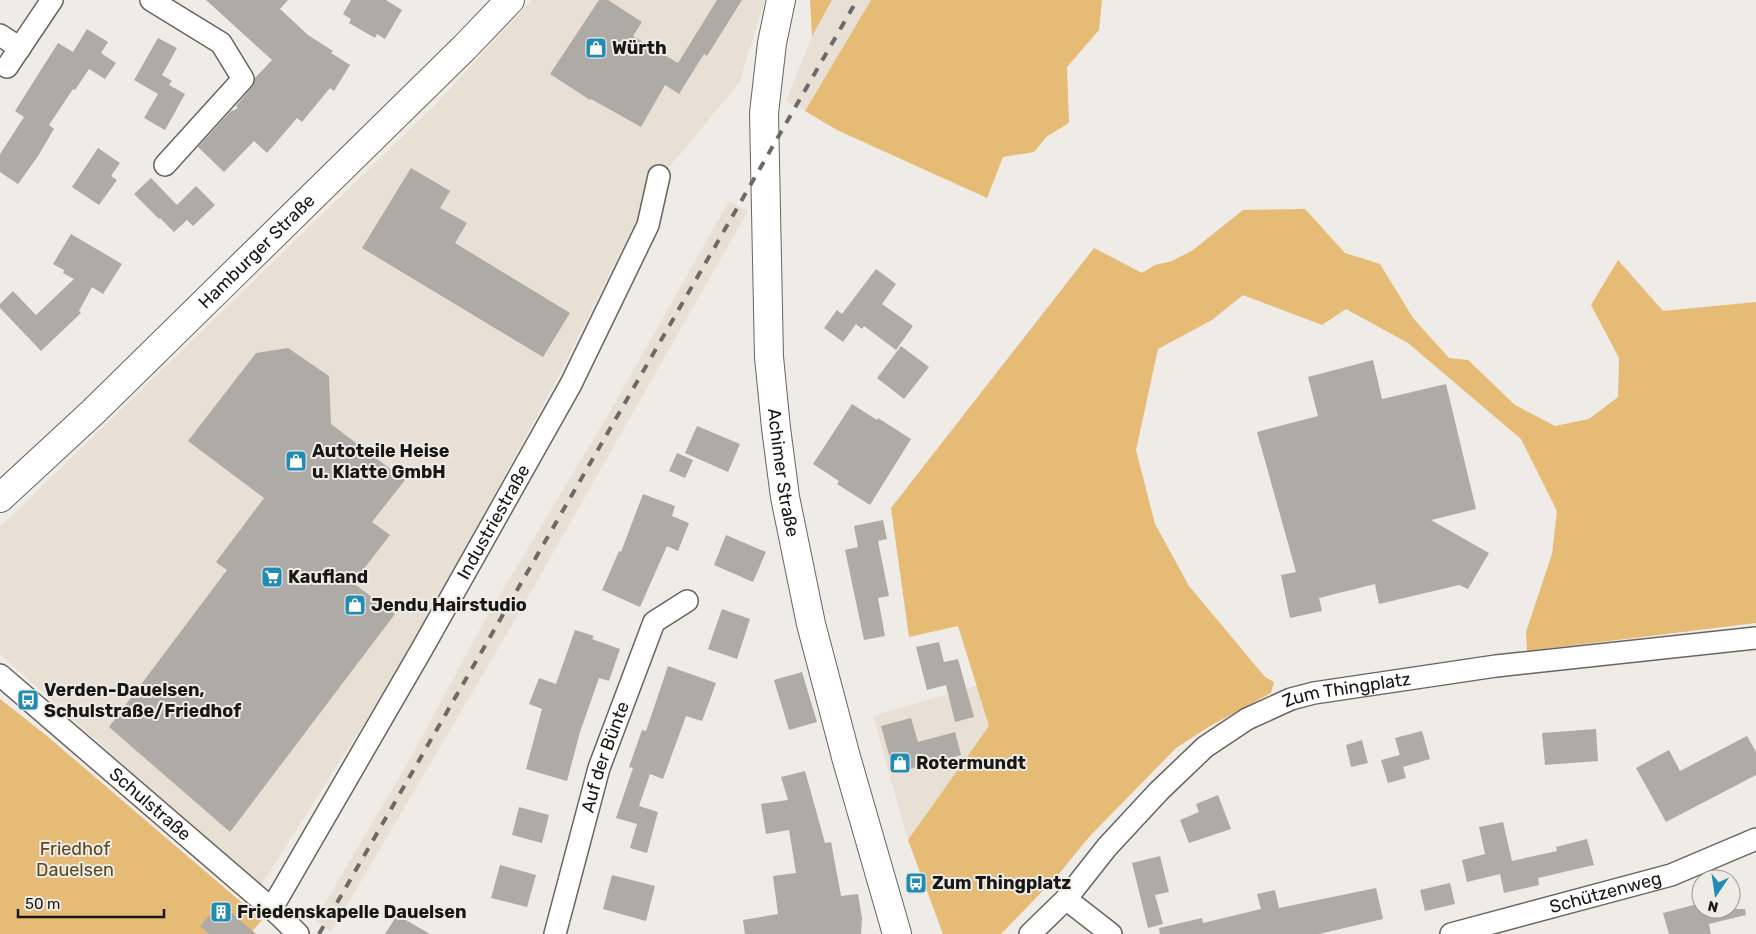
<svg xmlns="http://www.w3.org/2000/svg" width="1756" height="934" font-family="Rubik,sans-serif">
<rect width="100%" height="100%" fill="#efebe6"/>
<g fill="#e8e0d4">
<polygon points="532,0 765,0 739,83 653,187 558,377 411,649 260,887 0,654 0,527 435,105"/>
<polygon points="832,0 871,0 805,111 786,101 812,36"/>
<polygon points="729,201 748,211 509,630 331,932 315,920 410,759 486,618 608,415"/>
<polygon points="978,685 989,726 908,840 873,716"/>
</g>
<g fill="#e5bb75">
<polygon points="810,0 832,0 812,36"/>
<polygon points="871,0 1102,0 1099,30 1067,67 1069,123 1046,137 1034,152 1003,157 987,198 837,130 805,111"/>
<polygon points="1305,209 1345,253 1380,264 1413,318 1449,358 1468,360 1515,405 1555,426 1589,419 1618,397 1619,358 1591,305 1618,260 1663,311 1756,302 1756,623 1527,651 1526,632 1552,554 1557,511 1521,439 1408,343 1346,309 1322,325 1243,295 1212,320 1158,349 1136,450 1155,524 1189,586 1265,677 1274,682 1271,693 1210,726 1176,748 1089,837 1058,875 1001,934 943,934 908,840 989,726 958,626 909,637 891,508 1094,248 1142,273 1155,265 1172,261 1193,250 1243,210"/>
<polygon points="0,699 47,736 262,920 250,934 0,934"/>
</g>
<g fill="#aeaba6">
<polygon points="206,0 288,0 280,9 308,35 333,51 331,53 350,65 334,91 330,88 302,122 297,118 267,153 254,141 224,172 198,147 230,112 238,108 236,106 252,87 255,78 272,60"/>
<polygon points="351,0 386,0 402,10 385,39 377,34 375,38 349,23 351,19 343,14"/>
<polygon points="599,0 608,0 642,22 633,36 678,63 717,0 742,0 707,56 704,54 679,94 665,85 641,127 591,99 590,100 550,74"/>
<polygon points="87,29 108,42 101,53 116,63 105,79 89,69 75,90 73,89 49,125 54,129 38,156 18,184 0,172 0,154 24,117 15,111 58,43 73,52"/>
<polygon points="158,38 177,48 162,75 172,81 169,85 185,94 165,130 144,118 158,94 134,80"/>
<polygon points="98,148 120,163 111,176 117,180 99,205 72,187"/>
<polygon points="411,168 450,191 440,208 467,223 455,243 570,313 543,357 362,248"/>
<polygon points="151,178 177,205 196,186 215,205 193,226 187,220 174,232 160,218 159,219 134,194"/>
<polygon points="71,234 122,264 103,294 92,287 79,311 81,313 41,351 0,308 0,304 13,291 36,315 74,279 63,273 64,270 53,264"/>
<polygon points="876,269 896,284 882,304 913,326 896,350 864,326 862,329 856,324 843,342 824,328 837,310 842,314"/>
<polygon points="901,346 929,367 904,399 877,378"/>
<polygon points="288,348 329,376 331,424 405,480 372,522 390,535 353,583 395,614 230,832 109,727 227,570 216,562 264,498 188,441 256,353"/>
<polygon points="1373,360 1382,399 1446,384 1476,509 1431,520 1489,553 1468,589 1459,585 1379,604 1375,584 1319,598 1322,611 1290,618 1281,575 1296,572 1257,432 1318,416 1308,377"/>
<polygon points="852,404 877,420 878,418 911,439 870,505 837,484 839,481 813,464"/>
<polygon points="697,426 740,444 728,472 685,453"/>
<polygon points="677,453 693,460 685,478 669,471"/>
<polygon points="643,494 675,506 672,516 689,523 678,551 667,546 640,607 602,590 619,551 621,552"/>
<polygon points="883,520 887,539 878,541 889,596 878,598 885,636 864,640 845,550 858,547 854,526"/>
<polygon points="726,535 766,552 753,582 714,565"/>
<polygon points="722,609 750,619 737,659 708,649"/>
<polygon points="575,630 594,636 592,639 620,649 609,681 599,678 580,732 567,781 526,769 542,709 529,704 539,678 556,684"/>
<polygon points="939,642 944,662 958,659 974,717 955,722 946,685 927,690 916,647"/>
<polygon points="668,666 716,683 702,721 686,716 663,779 650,774 639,806 658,812 647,853 630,848 637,824 616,818 633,768 629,767 642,730 646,731"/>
<polygon points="802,672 817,722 789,730 774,680"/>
<polygon points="911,718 918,742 955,732 961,755 894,773 881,726"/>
<polygon points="1596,729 1598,761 1545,765 1542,733"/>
<polygon points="1422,731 1430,759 1403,767 1395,738"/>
<polygon points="1747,736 1756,752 1756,775 1666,822 1636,768 1669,750 1680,771"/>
<polygon points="1362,740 1368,763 1351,767 1346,745"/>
<polygon points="1400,755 1406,778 1388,783 1381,760"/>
<polygon points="805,771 825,843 831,842 841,896 858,894 862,918 861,934 745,934 743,920 778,914 773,876 796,873 789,830 766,834 761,804 788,800 781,777"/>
<polygon points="1218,795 1231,829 1189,843 1180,820 1199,812 1196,804"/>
<polygon points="519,807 549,815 542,843 512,835"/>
<polygon points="1503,822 1512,861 1557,851 1556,847 1587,839 1594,865 1538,878 1539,885 1504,893 1500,874 1467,882 1462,860 1485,854 1479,827"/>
<polygon points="1160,856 1169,892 1155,895 1163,924 1148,928 1132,863"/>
<polygon points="500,865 536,875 527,907 491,898"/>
<polygon points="612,875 655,886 646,921 603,909"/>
<polygon points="1450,883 1455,904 1425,911 1420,890"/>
<polygon points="1376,888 1383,919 1319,934 1160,934 1159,928 1202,918 1203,923 1261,909 1257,894 1275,890 1279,908"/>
<polygon points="220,903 256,934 209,934 200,926"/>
<polygon points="1701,903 1701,909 1745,909 1746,915 1709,924 1711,934 1669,934 1663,913"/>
<polygon points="397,915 430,934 385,934"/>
</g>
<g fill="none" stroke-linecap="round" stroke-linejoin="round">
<g stroke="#686560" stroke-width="24">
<g id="minor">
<polyline points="151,0 221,43 243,79 165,165"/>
<polyline points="0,35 20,48"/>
<polyline points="7,67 52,0"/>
<path id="s1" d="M 0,675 L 280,916 L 298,934"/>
<polyline points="1066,899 1111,934"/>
<path id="s2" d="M 272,908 L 422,649 L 571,384 L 648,225 L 659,176"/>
<path id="s3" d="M 555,934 L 599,768 L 654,622 L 687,601"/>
<path id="s4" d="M 1030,934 L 1066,899 L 1107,847 L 1159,791 L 1205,747 L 1247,719 L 1291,699 L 1314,693 L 1496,666 L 1756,638"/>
<path id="s5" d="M 1451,934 L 1671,875 L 1756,839"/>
</g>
</g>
<g stroke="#686560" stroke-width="30">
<g id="secondary">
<path id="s6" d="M 781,0 L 772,43 L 764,113 L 769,357 L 776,428 L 785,497 L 811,624 L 846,757 L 897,934"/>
</g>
</g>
<g stroke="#686560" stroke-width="30">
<g id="primary">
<path id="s7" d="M 0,498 L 93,412 L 465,47 L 510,0"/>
</g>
</g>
<use href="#minor" stroke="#fff" stroke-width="21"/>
<use href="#secondary" stroke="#fff" stroke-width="28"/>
<use href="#primary" stroke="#fff" stroke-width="28"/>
<polyline stroke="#6c6966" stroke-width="4" stroke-dasharray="9 9" stroke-linecap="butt" points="319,934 857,0"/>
</g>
<defs>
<g id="shop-square" transform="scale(1.125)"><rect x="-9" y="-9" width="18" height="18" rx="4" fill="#228bb3" stroke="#efebe6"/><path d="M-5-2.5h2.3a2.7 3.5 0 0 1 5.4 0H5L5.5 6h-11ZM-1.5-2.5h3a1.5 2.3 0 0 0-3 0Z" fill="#fff"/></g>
<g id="supermarket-square" transform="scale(1.125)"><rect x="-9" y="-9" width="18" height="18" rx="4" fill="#228bb3" stroke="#efebe6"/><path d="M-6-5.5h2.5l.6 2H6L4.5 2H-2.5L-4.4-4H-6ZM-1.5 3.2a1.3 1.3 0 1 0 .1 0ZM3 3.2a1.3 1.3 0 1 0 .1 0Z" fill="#fff"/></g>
<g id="bus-square" transform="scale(1.125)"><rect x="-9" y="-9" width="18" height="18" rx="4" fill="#228bb3" stroke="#efebe6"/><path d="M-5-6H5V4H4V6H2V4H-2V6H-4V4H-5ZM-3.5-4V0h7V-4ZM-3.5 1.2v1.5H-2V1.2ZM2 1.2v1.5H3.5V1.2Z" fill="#fff"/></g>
<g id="building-square" transform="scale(1.125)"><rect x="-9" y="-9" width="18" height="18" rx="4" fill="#228bb3" stroke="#efebe6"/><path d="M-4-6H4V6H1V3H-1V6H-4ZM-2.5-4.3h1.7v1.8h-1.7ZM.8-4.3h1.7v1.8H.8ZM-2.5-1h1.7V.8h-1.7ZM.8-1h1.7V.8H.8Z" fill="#fff"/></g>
</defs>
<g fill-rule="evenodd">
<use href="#shop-square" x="596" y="48"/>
<use href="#shop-square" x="296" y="461"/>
<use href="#supermarket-square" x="272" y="577"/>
<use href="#shop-square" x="355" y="605"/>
<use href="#bus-square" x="28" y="700"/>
<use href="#shop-square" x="900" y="763"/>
<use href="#bus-square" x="916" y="883"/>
<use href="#building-square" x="221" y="912"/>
</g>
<g text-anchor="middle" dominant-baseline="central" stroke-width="4" stroke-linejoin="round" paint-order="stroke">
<g font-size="18" font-weight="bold" fill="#191715" stroke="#efebe6" text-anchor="start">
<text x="612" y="48">Würth</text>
<text x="312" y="451">Autoteile Heise<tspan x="312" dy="21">u. Klatte GmbH</tspan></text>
<text x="288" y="577">Kaufland</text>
<text x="371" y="605">Jendu Hairstudio</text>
<text x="44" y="690">Verden-Dauelsen,<tspan x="44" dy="21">Schulstraße/Friedhof</tspan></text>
<text x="916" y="763">Rotermundt</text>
<text x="932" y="883">Zum Thingplatz</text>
<text x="237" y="912">Friedenskapelle Dauelsen</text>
</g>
<g font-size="18" fill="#191715" stroke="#efebe6">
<text stroke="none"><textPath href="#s7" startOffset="356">Hamburger Straße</textPath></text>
<text stroke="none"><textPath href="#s6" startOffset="475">Achimer Straße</textPath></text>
<text stroke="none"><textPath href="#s2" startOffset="445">Industriestraße</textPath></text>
<text stroke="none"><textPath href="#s4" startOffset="412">Zum Thingplatz</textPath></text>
<text stroke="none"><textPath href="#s3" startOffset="184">Auf der Bünte</textPath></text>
<text stroke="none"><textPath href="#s1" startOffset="198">Schulstraße</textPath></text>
<text stroke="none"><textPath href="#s5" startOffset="160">Schützenweg</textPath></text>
</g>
<g font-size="18" fill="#5c461f" stroke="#efebe6">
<text x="75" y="849">Friedhof<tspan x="75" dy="21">Dauelsen</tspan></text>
</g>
</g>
<g transform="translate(1716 894) rotate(193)"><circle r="24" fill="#efebe6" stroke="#999692"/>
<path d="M0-4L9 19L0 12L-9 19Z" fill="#228bb3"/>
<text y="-8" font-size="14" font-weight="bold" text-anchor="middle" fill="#191715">N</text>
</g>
<path d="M18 909v8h146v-8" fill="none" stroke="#191715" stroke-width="2.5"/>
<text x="25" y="909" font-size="15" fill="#191715" stroke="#efebe6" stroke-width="4" paint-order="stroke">50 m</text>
</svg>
